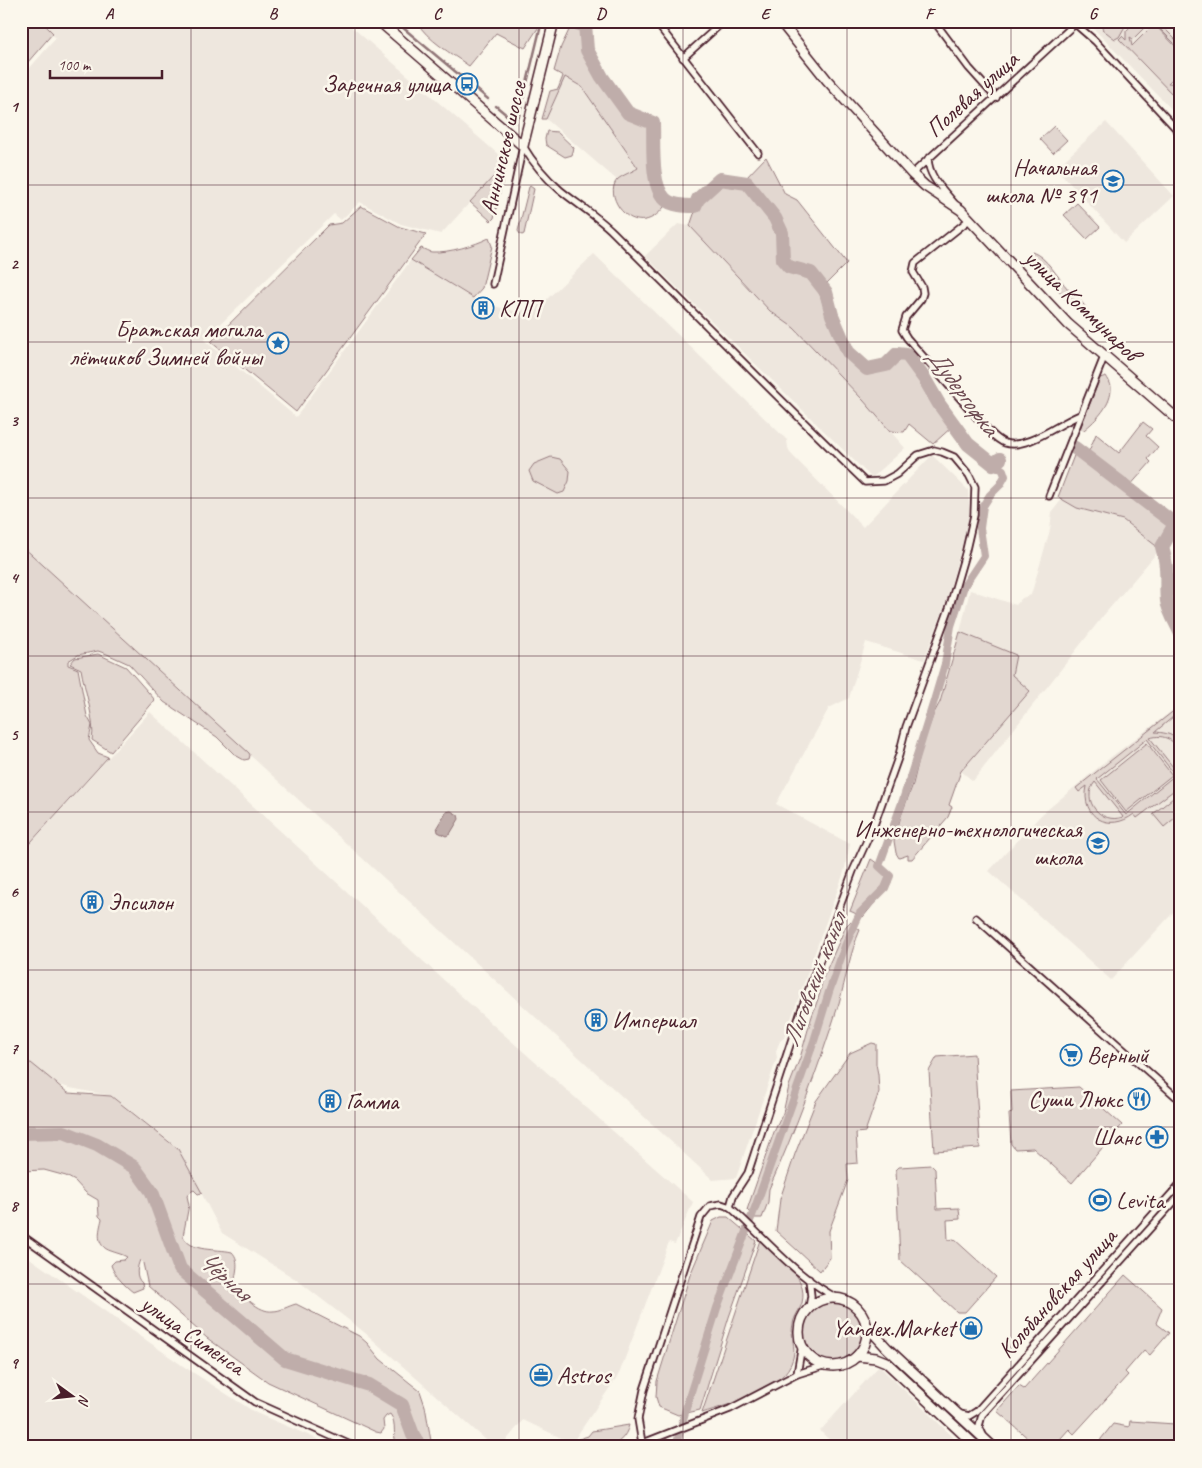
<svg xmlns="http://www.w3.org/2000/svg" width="1202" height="1468" font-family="Caveat,sans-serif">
<rect width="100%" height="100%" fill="#fbf7ec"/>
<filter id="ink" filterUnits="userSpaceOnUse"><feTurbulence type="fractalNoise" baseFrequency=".02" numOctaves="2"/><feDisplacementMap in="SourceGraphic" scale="10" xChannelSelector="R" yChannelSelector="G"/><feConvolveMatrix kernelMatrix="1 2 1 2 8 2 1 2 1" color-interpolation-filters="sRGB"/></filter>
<g filter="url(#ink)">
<g fill="#eee7de">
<polygon points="38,21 345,21 507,162 441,234 401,224 360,202 341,220 334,214 204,340 296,417 411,260 480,303 515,311 528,309 544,302 594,254 787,440 788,448 791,454 863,527 932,455 968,490 970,517 945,605 924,660 866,642 849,698 829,708 776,804 850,844 844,872 784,1038 780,1041 776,1051 777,1058 736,1178 713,1180 21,545 21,78 56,38"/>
<polygon points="1099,21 1181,21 1181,119 1093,28"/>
<polygon points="565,77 582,87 638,168 617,180 546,119"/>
<polygon points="1106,122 1174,196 1124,243 1056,168"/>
<polygon points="678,224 690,226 770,311 794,328 863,400 905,448 872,478 645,256"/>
<polygon points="1062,499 1077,508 1123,520 1160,549 1103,616 973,781 961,771 1030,691 960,632 970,590 1016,605 1022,598 1031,595 1050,530 1052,512"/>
<polygon points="1181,704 1181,904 1111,980 989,871 1041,815 1111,757"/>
<polygon points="150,712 492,1024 693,1202 675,1244 669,1242 619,1374 572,1443 523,1420 501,1447 494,1447 364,1332 297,1280 222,1233 178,1148 112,1096 70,1088 21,1074 21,854"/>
<polygon points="21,1252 183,1366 256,1413 336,1447 21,1447"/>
<polygon points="879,1366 948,1432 963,1447 837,1447 820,1431"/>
</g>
<g fill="#e2d7d0" stroke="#967b7e" fill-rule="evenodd">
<polygon points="21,21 41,21 53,33 21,70"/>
<path d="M 416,21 L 539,21 L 538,28 L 525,48 L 496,33 L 469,66 C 451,53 428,41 416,21 Z"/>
<polygon points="1105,21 1128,21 1119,37 1115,39 1102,29"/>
<path d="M 1136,21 L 1157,21 L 1181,45 L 1181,50 L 1158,27 C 1154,24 1150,21 1145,22 L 1147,25 L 1133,39 L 1130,37 L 1132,46 L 1154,24 L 1181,52 L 1181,70 L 1168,83 L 1178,84 L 1173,79 L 1181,72 L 1181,87 L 1173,88 L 1177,93 L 1174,96 L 1119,39 L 1122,36 L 1126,40 L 1126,31 Z"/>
<path d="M 570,28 L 583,31 L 585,55 L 619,106 L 629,116 L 651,126 L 654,185 L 664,202 L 664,207 C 636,243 602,197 617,180 C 622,175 632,172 638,168 L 582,87 L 565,77 L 546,119 L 542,119 L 550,91 L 558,89 L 563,76 L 554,71 L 561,47 Z"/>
<polygon points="1054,126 1067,140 1053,153 1040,139"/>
<polygon points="547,131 557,132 574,148 572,155 565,157 546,145 545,139"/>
<path d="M 766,157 L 785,194 L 797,200 L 847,263 L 827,283 L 828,288 L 825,288 C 822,284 822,280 819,276 C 814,267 804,269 795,268 L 785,258 L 784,235 L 778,220 L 745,179 Z"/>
<polygon points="507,162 494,218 491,221 470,202"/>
<path d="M 730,184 L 742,185 L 774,224 C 782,238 771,263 788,271 C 796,275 804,274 812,278 L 821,297 L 827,318 L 842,352 L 863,371 L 876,373 L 901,359 C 917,361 923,382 930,394 C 936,405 945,416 953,426 L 933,444 L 909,424 L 904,432 L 890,431 L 863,400 L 794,328 L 770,311 L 690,226 L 694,214 L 702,206 L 700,202 C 709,192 717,186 730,184 Z"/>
<polygon points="530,186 534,189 524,234 522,235 520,234 518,231 529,187"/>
<polygon points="1077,203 1100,227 1087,239 1064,215"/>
<polygon points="361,206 400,227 426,234 296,412 211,342 329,225 342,223"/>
<path d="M 489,238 L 492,246 L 482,288 L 473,298 L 411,260 L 421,248 C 425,249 428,252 432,252 C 449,253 475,245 489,238 Z"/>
<path d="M 1032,252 C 1047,257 1058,278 1068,289 C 1076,298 1084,302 1089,313 L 1085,315 C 1068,308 1061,291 1050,279 C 1044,272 1037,265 1031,258 Z"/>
<path d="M 1106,376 C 1108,379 1111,384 1111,387 C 1112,405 1096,420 1084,430 L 1080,429 L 1100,378 Z"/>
<polygon points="1143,422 1152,429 1146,436 1158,447 1148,459 1151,462 1128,488 1087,456 1096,434 1119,453"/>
<polygon points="1075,453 1172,526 1160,549 1123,520 1077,508 1058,497"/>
<polygon points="551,457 560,459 570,471 569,481 564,492 558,494 533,481 529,471 534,464"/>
<polygon points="21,545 249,753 250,755 249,759 244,760 235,755 217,737 164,702 129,664 107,654 98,651 78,655 68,661 68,665 78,669 87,716 92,725 89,740 98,753 108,757 21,853"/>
<polygon points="960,632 1016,655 1012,675 1030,691 961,771 949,805 952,807 948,817 912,859 908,859 908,855 899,858 896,853 894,841 901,816 913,784 922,747 934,713 940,702"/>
<path d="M 98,654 L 126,667 L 155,700 L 111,752 L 92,740 C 96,723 84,688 81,669 L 70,664 L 75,658 Z"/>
<path d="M 1176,709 L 1179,712 L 1155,732 C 1171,733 1181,737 1181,754 C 1176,741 1164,733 1150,738 L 1177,772 L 1181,765 L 1181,775 L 1176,780 L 1181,777 L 1181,785 L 1137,818 L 1134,814 C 1110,833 1080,818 1087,786 L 1079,792 L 1076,788 ZM 1147,739 L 1175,775 L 1126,815 L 1097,779 ZM 1095,782 L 1123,817 C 1101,825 1080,800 1095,782 Z"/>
<polygon points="1147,743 1172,775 1126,812 1101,780"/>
<polygon points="1178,794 1181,798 1181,813 1164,827 1153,814"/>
<polygon points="871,859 888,871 891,883 863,917 850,911"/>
<path d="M 850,922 L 860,930 C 850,953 846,978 839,1003 C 819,1066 796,1128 769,1189 L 768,1202 L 762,1218 L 755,1218 L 747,1210 L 749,1204 L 774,1132 L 783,1113 L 789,1086 L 800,1058 L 811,1019 L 820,993 L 822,980 L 846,926 Z"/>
<polygon points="872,1043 876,1044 876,1064 878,1074 879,1092 865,1132 856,1133 858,1163 847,1164 848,1180 829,1231 830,1258 820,1271 776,1231 780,1199 795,1154 816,1101 850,1053"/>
<polygon points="974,1054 980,1148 934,1151 929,1071 937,1057"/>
<path d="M 31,1063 L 68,1093 L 111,1096 L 178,1149 L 202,1193 L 198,1194 L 194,1190 L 190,1192 L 187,1196 L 189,1205 L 183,1236 C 191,1253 216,1248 232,1252 C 241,1261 235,1274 234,1286 C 243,1295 259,1313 273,1311 C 281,1311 288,1306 296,1304 L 359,1336 L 367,1343 L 380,1359 L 420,1391 L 425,1406 L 431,1441 L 435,1447 L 398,1447 C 391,1436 398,1424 390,1414 L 386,1416 L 383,1420 L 384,1429 L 381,1433 L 376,1432 L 268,1382 L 207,1338 L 148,1286 L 143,1263 L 140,1260 C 137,1267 135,1277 142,1283 L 143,1288 L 133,1292 C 125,1286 114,1275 111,1265 L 115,1261 L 124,1260 L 127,1257 C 122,1254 116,1253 111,1251 C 95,1246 99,1231 102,1219 L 99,1216 L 98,1200 L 86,1193 L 75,1181 L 66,1176 L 44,1170 L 21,1171 L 21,1064 Z"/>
<polygon points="1079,1087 1122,1125 1072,1183 1033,1148 1015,1149 1011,1144 1009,1114 1012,1113 1011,1091"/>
<polygon points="931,1165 935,1169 937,1209 959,1208 960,1219 947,1220 948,1240 954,1239 996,1277 965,1312 957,1312 900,1260 896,1170 899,1167"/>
<polygon points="721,1217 728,1217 756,1241 729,1317 700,1410 678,1415 659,1407 656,1397 657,1381 690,1275 713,1221"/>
<path d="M 760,1240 C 777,1256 809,1275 802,1303 C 800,1310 794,1316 793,1324 C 790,1335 796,1347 793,1358 C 785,1390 730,1404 702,1413 Z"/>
<polygon points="1125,1275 1162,1308 1156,1323 1169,1333 1150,1355 1144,1350 1125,1372 1128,1375 1074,1434 1069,1429 1053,1447 1038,1447 997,1411 1019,1386 1024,1389"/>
<circle cx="833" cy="1332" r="29"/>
<polygon points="1130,1421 1175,1424 1181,1429 1181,1447 1149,1447 1147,1445 1145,1447 1139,1447 1137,1445 1135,1447 1099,1447 1101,1439 1113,1424 1129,1427"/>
<path d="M 629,1425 C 623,1450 594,1454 576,1440 L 588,1436 L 592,1431 Z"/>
</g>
<polygon fill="#bfadaa" stroke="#907477" points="451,811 458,815 459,819 450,834 446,836 438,832 437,827 446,812"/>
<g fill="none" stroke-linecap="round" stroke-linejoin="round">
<g stroke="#907477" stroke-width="2.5">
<polyline points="395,21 488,99"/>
<polyline points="496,106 515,122"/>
<polyline points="519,116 542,21"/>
</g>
<polyline stroke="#bfadaa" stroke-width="8" points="676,1447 688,1401 717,1308 756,1205 814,1041 829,992 845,946 860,913 885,888 890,876 879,866 903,800 934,701 945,664 951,626 964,586 984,556 980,528 983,506 990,495 1000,485 1005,476 1003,470 993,464"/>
<g stroke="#bfadaa" stroke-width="14">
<path d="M 575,21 L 585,24 L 587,50 L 602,77 L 628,113 L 653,123 C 654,143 650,185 665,199 C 672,206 686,206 695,206 L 698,199 L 720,179 L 747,183 L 775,218 L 782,233 L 783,260 L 789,267 L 811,273 L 826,292 L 832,315 L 848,352 L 867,369 L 886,365 L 897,354 L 907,355 L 924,378 L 939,404 L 968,444 L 993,464 L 1000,459"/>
<path d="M 1075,448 L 1175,524 L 1162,547 C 1169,569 1165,581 1167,601 C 1168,610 1177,625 1181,634"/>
<polyline points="21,1133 64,1132 97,1145 134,1167 152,1192 180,1269 285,1359 369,1385 402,1405 413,1435 420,1447"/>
</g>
<g stroke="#4a1f2b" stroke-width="9">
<g id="street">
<polyline points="655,21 758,153"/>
<polyline points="934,21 969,68 996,98"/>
<polyline points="1072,21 1095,41 1181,134"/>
<polyline points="683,58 724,21"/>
<path d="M 523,146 C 533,163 545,177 560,190 C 577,204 597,216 613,232 C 697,316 780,400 865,482 L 884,481 L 897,474 L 918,455 L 934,450 L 942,452 L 954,457 L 969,475 L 975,487 L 974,515 L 965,554 L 949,609 L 906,727 L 899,755 L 874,825 L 853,871 L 803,1005 L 748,1173 L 733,1196 L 730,1207"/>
<path d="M 928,159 C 929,178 943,189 954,203"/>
<polyline points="912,174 1078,21"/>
<path d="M 969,220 L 915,263 L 913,272 L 922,287 L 923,293 L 921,299 L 906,317 L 902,330 L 907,338 L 987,429 C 992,434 998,441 1005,443 C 1027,450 1059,423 1080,415"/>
<polyline points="493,284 523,146"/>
<polyline points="1049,496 1104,357"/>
<polyline points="976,918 1181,1101"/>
<polyline points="21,1235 255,1402 355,1447"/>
<polyline points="809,1308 811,1296 809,1279"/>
<polyline points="797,1374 802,1345"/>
<polyline points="960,1414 969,1416 977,1411 1181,1183"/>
<polyline points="983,1435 979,1426 982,1415 1181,1194"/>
<path d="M 642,1443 L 638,1419 L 644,1390 L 701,1217 L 710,1206 L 721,1204 L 730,1207 C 765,1238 797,1278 839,1299"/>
<polyline points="633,1447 730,1409 797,1374 826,1365"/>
</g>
</g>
<g stroke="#4a1f2b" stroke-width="12">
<g id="secondary">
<polyline points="379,21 523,146 554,21"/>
<polyline points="780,21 827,80 912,174 925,186 961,210 1068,324 1181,422"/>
<circle cx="833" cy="1332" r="34"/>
<polyline points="866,1325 887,1348 993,1447"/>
<polyline points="857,1356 876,1358 886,1362 977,1447"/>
</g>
</g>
<use href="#street" stroke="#fbf7ec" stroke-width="5.5"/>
<use href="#secondary" stroke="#fbf7ec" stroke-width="9"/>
</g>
</g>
<path fill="none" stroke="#4a1f2b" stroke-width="1" stroke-opacity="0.55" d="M 191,21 L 191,1447M 355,21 L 355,1447M 519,21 L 519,1447M 683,21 L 683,1447M 847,21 L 847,1447M 1011,21 L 1011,1447M 21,185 L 1181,185M 21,342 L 1181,342M 21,498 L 1181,498M 21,656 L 1181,656M 21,812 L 1181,812M 21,970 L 1181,970M 21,1127 L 1181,1127M 21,1284 L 1181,1284"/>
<defs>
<g id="bus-ring" transform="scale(1.125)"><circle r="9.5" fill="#fbf7ec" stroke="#1f6fb2" stroke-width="1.5"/><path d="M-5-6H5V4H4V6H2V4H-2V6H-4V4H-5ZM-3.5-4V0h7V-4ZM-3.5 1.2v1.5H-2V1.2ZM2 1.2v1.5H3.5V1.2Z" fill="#1f6fb2"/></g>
<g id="school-ring" transform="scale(1.125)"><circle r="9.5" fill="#fbf7ec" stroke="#1f6fb2" stroke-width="1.5"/><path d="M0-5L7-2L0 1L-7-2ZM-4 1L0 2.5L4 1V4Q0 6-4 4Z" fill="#1f6fb2"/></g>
<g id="building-ring" transform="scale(1.125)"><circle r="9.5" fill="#fbf7ec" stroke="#1f6fb2" stroke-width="1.5"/><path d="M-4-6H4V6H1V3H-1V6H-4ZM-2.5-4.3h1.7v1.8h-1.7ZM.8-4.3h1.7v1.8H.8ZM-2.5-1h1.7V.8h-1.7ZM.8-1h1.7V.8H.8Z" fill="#1f6fb2"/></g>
<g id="sight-ring" transform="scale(1.125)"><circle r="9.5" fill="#fbf7ec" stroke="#1f6fb2" stroke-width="1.5"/><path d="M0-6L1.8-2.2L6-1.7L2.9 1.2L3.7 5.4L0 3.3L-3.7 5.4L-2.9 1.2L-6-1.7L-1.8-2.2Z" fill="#1f6fb2"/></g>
<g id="supermarket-ring" transform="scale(1.125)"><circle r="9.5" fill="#fbf7ec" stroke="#1f6fb2" stroke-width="1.5"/><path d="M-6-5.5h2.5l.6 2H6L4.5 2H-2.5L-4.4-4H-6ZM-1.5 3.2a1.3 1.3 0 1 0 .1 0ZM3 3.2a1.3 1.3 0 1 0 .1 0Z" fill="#1f6fb2"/></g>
<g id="restaurant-ring" transform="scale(1.125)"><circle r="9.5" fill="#fbf7ec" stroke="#1f6fb2" stroke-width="1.5"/><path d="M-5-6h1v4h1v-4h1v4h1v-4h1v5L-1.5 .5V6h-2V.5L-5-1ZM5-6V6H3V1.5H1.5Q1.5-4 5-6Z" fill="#1f6fb2"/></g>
<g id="pharmacy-ring" transform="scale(1.125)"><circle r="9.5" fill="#fbf7ec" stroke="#1f6fb2" stroke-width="1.5"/><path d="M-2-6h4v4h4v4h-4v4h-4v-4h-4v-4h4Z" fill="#1f6fb2"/></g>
<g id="stadium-ring" transform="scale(1.125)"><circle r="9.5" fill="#fbf7ec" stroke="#1f6fb2" stroke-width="1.5"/><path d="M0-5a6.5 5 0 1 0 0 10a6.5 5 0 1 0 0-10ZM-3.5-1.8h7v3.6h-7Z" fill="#1f6fb2"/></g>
<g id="shop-ring" transform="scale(1.125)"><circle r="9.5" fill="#fbf7ec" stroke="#1f6fb2" stroke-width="1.5"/><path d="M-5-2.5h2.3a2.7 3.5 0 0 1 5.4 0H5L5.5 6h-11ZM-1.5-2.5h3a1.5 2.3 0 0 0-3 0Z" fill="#1f6fb2"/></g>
<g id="office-ring" transform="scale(1.125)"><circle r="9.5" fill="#fbf7ec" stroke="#1f6fb2" stroke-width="1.5"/><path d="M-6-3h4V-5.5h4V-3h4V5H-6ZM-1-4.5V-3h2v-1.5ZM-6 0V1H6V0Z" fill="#1f6fb2"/></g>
</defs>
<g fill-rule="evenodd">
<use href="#bus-ring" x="467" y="84"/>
<use href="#school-ring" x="1113" y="181"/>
<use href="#building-ring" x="483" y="308"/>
<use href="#sight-ring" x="278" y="343"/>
<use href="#school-ring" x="1098" y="843"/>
<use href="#building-ring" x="92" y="902"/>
<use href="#building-ring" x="596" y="1020"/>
<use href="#supermarket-ring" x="1071" y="1055"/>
<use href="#restaurant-ring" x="1139" y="1099"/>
<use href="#building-ring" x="330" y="1101"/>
<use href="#pharmacy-ring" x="1157" y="1137"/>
<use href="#stadium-ring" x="1100" y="1200"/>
<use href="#shop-ring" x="971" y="1328"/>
<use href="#office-ring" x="541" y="1375"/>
</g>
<g text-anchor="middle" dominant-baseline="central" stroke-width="5" stroke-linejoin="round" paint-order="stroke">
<g font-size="24" fill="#4a1f2b" stroke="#fbf7ec" text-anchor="end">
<text x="451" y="84">Заречная улица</text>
<text x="1097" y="167">Начальная<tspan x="1097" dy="28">школа № 391</tspan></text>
<text x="499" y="308" text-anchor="start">КПП</text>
<text x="262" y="329">Братская могила<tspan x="262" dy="28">лётчиков Зимней войны</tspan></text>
<text x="1082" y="829">Инженерно-технологическая<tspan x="1082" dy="28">школа</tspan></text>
<text x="108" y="902" text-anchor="start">Эпсилон</text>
<text x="612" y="1020" text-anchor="start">Империал</text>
<text x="1087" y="1055" text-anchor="start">Верный</text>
<text x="1123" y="1099">Суши Люкс</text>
<text x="346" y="1101" text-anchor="start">Гамма</text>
<text x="1141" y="1137">Шанс</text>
<text x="1116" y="1200" text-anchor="start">Levita</text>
<text x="955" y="1328">Yandex.Market</text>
<text x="557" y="1375" text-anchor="start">Astros</text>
</g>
<g font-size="24" fill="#4a1f2b" stroke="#fbf7ec">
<text transform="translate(972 94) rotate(-42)">Полевая улица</text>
<text transform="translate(503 148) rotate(-77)">Аннинское шоссе</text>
<text transform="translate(1082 305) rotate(44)">улица Коммунаров</text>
<text transform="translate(1057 1293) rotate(-48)">Колобановская улица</text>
<text transform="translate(193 1335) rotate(35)">улица Сименса</text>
</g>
<g font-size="25" font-style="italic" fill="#6d4a51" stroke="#fbf7ec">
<text transform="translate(963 392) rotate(53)">Дудергофка</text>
<text transform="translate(814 980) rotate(-69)">Лиговский канал</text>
<text transform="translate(225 1276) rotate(42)">Чёрная</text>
</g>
</g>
<rect width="1202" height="1468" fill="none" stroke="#fbf7ec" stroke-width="55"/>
<g transform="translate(72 1396) rotate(105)" stroke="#fbf7ec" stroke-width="4" paint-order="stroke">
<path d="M0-4L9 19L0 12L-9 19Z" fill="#4a1f2b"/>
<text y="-8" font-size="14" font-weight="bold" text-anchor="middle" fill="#4a1f2b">N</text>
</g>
<path d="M50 70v8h112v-8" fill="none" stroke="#4a1f2b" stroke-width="2.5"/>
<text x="58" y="70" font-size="15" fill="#4a1f2b" stroke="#fbf7ec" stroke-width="4" paint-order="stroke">100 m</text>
<rect x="28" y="28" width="1146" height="1412" fill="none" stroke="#4a1f2b" stroke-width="2"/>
<g font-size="16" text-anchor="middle" font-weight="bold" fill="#4a1f2b">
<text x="109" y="19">A</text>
<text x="273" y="19">B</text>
<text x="437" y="19">C</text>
<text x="601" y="19">D</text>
<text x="765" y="19">E</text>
<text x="929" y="19">F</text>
<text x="1093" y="19">G</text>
<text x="14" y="112">1</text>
<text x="14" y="269">2</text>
<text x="14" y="426">3</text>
<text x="14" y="583">4</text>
<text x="14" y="740">5</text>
<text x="14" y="897">6</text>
<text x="14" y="1054">7</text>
<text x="14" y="1211">8</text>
<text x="14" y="1368">9</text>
</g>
</svg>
